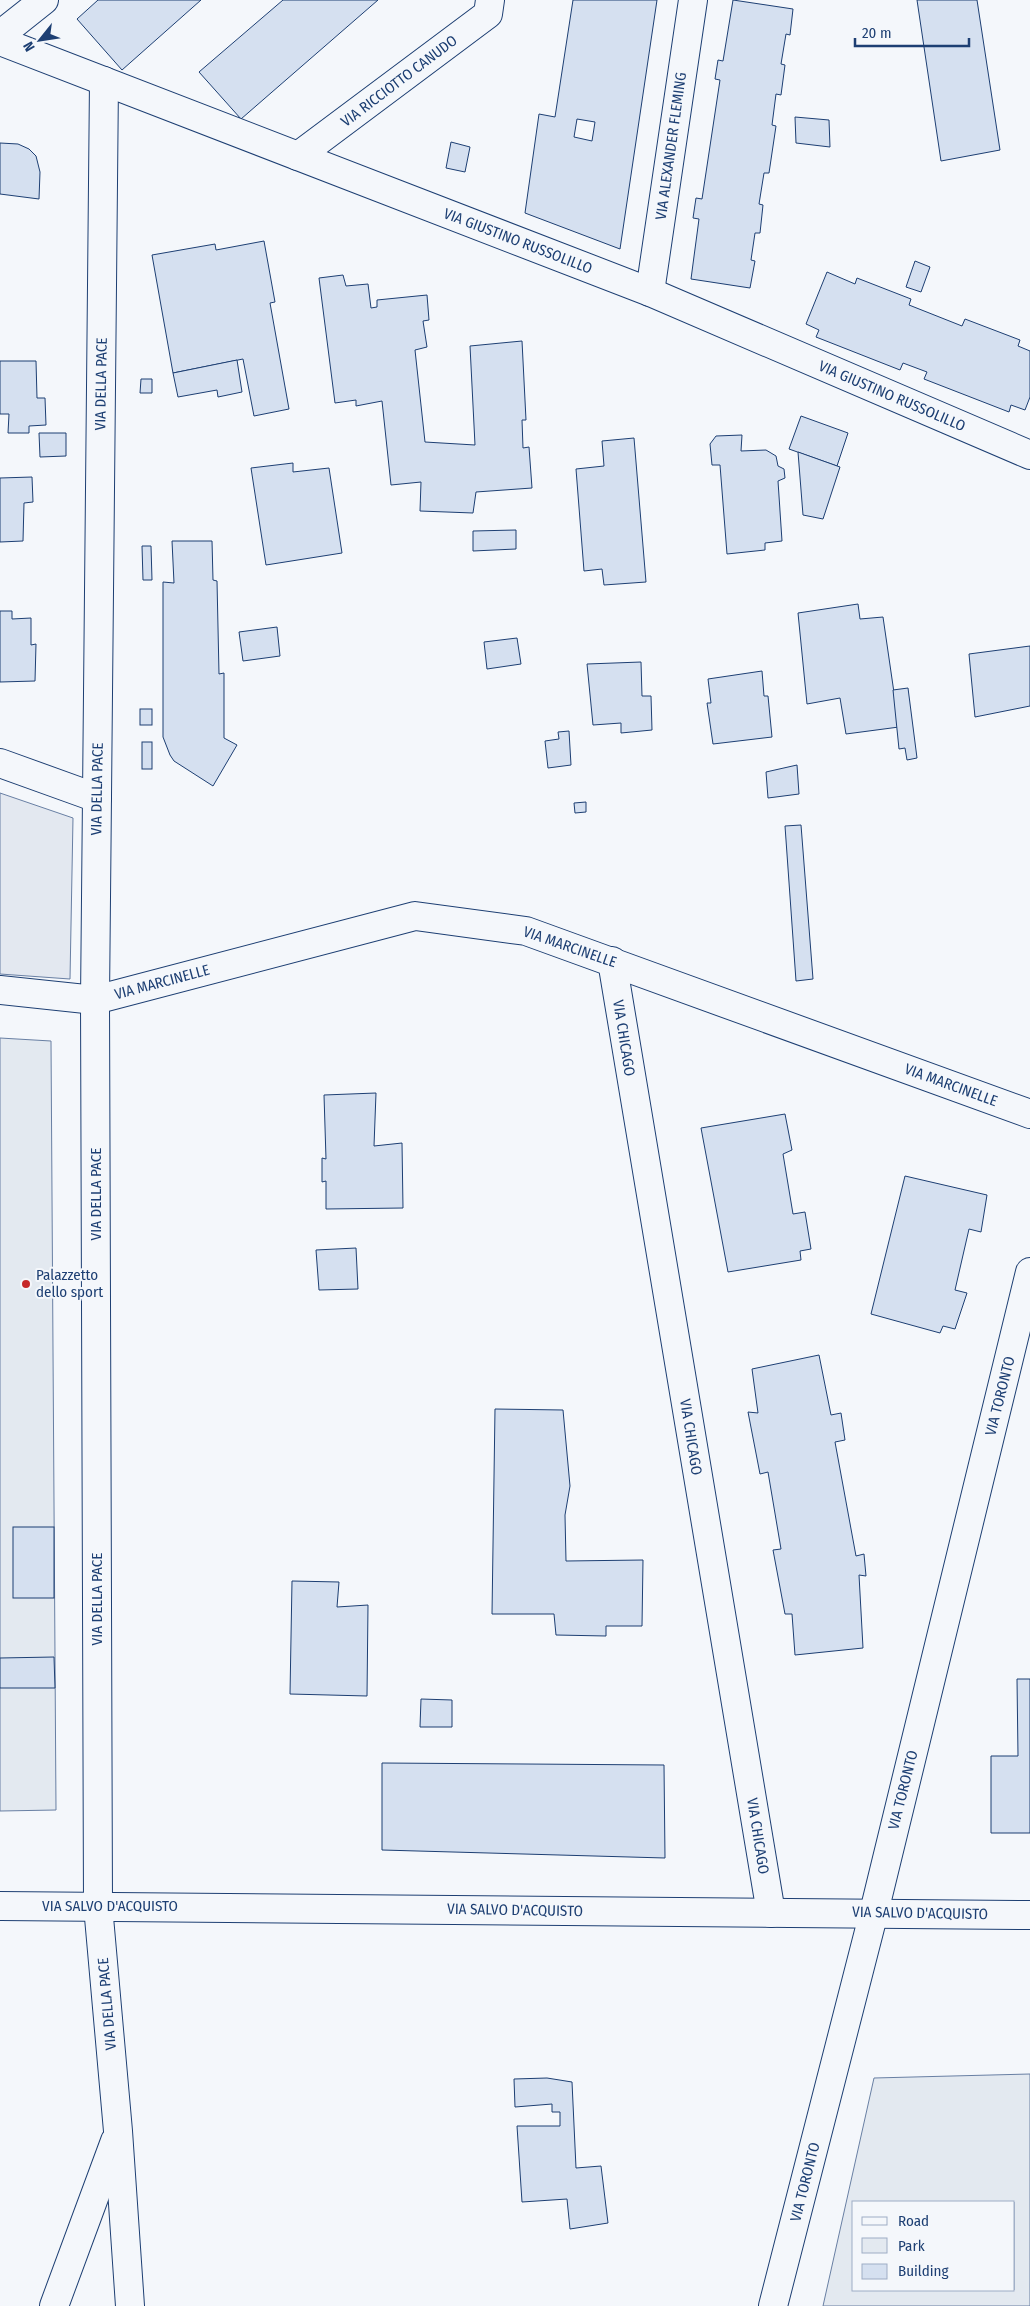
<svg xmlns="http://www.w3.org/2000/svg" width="1030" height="2306" font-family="'Fira Sans Condensed',sans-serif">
<rect width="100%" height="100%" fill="#f4f7fb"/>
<g fill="#e3e9f0" stroke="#687fa3" fill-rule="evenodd">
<polygon points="0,1038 51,1041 56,1810 0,1811"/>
<path d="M 1030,2074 L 1030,2306 L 823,2306 L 874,2078 ZM 1014,2202 L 1014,2290 L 854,2290 L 854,2202 Z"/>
</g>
<polygon fill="#e3e8f0" stroke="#687fa3" points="0,793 73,818 70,979 0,974"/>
<g fill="#d5e0f0" stroke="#1d3f73" fill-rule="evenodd">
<polygon points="98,0 201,0 122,70 77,19"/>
<polygon points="283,0 378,0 241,119 199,72"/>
<path d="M 573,0 L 657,0 L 620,249 L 525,213 L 539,114 L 555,117 ZM 577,119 L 595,122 L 592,141 L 574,137 Z"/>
<polygon points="733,0 793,9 790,35 786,34 781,64 785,65 781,95 776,94 772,125 776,126 769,173 764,173 759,204 763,205 760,233 755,233 751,260 755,261 750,288 691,279 699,219 693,218 696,198 702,199 720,80 715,79 718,60 723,61"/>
<polygon points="917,0 977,0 1000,150 941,161"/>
<polygon points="795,117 829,120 830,147 796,143"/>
<polygon points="451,142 470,147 465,172 446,168"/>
<polygon points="0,143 18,144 29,149 36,156 40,172 39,199 0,194"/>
<polygon points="264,241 275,302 270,303 289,409 254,416 243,359 173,373 152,255 215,244 216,250"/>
<polygon points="915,261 930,267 921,292 906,287"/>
<polygon points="827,272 855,284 857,278 911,299 909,305 962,326 965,319 1020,340 1018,346 1030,351 1030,397 1025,410 1011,405 1009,412 924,379 927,372 903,363 900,370 816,337 819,330 806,324"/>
<polygon points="343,275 346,286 368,284 371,308 377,307 377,300 427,295 429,320 423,321 427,347 415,350 425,442 475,445 470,346 522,341 526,420 522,420 523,448 529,447 532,488 476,492 473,513 420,511 421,482 391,485 382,401 356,406 356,400 335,403 319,278"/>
<polygon points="237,360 242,392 218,397 217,390 178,397 173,373"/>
<polygon points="0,361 36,361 37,398 45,398 46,425 29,426 29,433 8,433 9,414 0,414"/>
<polygon points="141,379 152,379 152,393 140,393"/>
<polygon points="801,416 848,433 837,466 789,449"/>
<polygon points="39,433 66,433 66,456 40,457"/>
<polygon points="742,435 741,451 766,450 776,456 778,466 784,469 785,478 778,481 782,541 765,543 765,550 727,554 720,465 712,465 710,444 716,436"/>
<polygon points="634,438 646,582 604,585 602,569 584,571 576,469 604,466 602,441"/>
<polygon points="798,452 840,467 823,519 803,515"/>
<polygon points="293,463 293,472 329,468 342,553 266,565 251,468"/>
<polygon points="32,477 33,502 24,503 23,541 0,542 0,478"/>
<polygon points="516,530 516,549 473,551 473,531"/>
<polygon points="172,541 212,541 213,580 217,581 219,674 224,673 224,738 237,745 213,786 174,761 170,755 163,737 163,582 174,583"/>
<polygon points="142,546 151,546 152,580 143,580"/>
<polygon points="858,604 860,619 883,617 899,727 846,734 840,698 807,704 798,613"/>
<polygon points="0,611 12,611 12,619 31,618 31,645 36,644 35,681 0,682"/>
<polygon points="277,627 280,656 243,661 239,632"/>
<polygon points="517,638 521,664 487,669 484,642"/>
<polygon points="1030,646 1030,706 975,717 969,654"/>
<polygon points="641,662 642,696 651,696 652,730 621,733 621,723 593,725 587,664"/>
<polygon points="762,671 764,696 768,696 772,737 713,744 707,703 711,703 708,679"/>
<polygon points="908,688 917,758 907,760 905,748 899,749 893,690"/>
<rect x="140" y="709" width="12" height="16"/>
<polygon points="569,731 571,765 548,768 545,741 559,739 558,732"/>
<rect x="142" y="742" width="10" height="27"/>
<polygon points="797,765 799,794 768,798 766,772"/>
<polygon points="586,802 586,812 575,813 574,803"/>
<polygon points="801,825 813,979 796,981 785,826"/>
<polygon points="376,1093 374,1146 402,1143 403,1208 326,1209 326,1181 322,1182 322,1158 326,1159 324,1095"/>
<polygon points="785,1114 792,1150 783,1154 793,1214 805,1212 811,1249 800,1251 801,1260 728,1272 701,1128"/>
<polygon points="905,1176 987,1195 981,1232 969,1229 955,1290 967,1293 955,1329 943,1326 940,1333 871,1314"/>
<polygon points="356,1248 358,1289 319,1290 316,1250"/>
<polygon points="819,1355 831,1415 841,1413 845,1440 835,1442 856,1556 864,1554 866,1576 859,1575 863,1648 795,1655 792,1614 785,1614 773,1550 781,1549 768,1472 760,1474 748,1412 758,1413 752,1369"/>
<polygon points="495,1409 563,1410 570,1486 565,1515 566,1561 643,1560 642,1626 606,1626 606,1636 556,1635 554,1614 492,1614"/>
<rect x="13" y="1527" width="41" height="71"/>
<polygon points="292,1581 339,1582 337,1607 368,1605 367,1696 290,1694"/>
<polygon points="54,1657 55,1688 0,1688 0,1658"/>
<polygon points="1017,1679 1030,1679 1030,1833 991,1833 991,1756 1018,1756"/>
<polygon points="421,1699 452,1700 452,1727 420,1727"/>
<polygon points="382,1763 664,1765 665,1858 382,1850"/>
<polygon points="547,2078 572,2082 576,2168 601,2166 608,2223 570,2229 567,2199 522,2202 517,2126 560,2126 560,2112 552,2112 552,2104 515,2107 514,2079"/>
</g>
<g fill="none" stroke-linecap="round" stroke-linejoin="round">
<g stroke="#1d3f73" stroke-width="30">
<g id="street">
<polyline points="0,35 44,0"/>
<polyline points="104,81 95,1000 98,1906 118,2131 130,2306"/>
<polyline points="298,156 488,14 490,0"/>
<polyline points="650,292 693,0"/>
<polyline points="0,763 97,798"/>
<polyline points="612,961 771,1913"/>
<polyline points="0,990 95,1000 415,916 526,931 1030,1114"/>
<polyline points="0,1906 1030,1915"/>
<polyline points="54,2306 115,2141"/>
<polyline points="773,2306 874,1912 1030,1272"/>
</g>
</g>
<g stroke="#1d3f73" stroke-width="30">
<polyline id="secondary" points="0,41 650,292 1030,455"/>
</g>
<use href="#street" stroke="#f4f7fb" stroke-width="28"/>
<use href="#secondary" stroke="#f4f7fb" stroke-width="28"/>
</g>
<circle fill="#c62828" stroke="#f4f7fb" stroke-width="2" cx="26" cy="1284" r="5"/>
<g text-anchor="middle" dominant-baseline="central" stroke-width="4" stroke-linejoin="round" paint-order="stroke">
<g font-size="15" fill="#1d3f73" stroke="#f4f7fb">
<text transform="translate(399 81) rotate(-37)">VIA RICCIOTTO CANUDO</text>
<text transform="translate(671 146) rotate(-82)">VIA ALEXANDER FLEMING</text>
<text transform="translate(518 241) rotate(21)">VIA GIUSTINO RUSSOLILLO</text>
<text transform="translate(101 384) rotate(-89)">VIA DELLA PACE</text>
<text transform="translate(892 396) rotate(23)">VIA GIUSTINO RUSSOLILLO</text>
<text transform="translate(97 789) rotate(-89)">VIA DELLA PACE</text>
<text transform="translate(570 947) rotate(19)">VIA MARCINELLE</text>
<text transform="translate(162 982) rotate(-15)">VIA MARCINELLE</text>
<text transform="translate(624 1038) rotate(81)">VIA CHICAGO</text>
<text transform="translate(951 1085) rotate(20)">VIA MARCINELLE</text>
<text transform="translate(96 1194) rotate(-90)">VIA DELLA PACE</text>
<text transform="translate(1000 1396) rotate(-76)">VIA TORONTO</text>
<text transform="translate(691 1437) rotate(81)">VIA CHICAGO</text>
<text transform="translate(97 1599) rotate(-90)">VIA DELLA PACE</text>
<text transform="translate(903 1790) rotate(-76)">VIA TORONTO</text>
<text transform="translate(758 1836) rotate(81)">VIA CHICAGO</text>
<text x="110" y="1906">VIA SALVO D'ACQUISTO</text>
<text transform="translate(515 1910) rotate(1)">VIA SALVO D'ACQUISTO</text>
<text transform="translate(920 1913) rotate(1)">VIA SALVO D'ACQUISTO</text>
<text transform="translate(107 2004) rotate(-95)">VIA DELLA PACE</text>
<text transform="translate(805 2182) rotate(-76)">VIA TORONTO</text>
</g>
<g font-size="15" fill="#1d3f73" stroke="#f4f7fb" text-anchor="start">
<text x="36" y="1275">Palazzetto<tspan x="36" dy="17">dello sport</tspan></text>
</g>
</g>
<rect x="852" y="2201" width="162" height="90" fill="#f4f7fb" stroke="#9eadc5"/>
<rect x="862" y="2217" width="25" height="8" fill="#f4f7fb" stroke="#9eadc5"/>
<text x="898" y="2226" font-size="15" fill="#1d3f73">Road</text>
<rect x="862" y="2238" width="25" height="15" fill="#e3e9f0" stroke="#9eadc5"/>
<text x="898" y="2251" font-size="15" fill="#1d3f73">Park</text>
<rect x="862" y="2264" width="25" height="15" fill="#d5e0f0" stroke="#9eadc5"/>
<text x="898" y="2276" font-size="15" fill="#1d3f73">Building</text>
<g transform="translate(40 40) rotate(240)" stroke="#f4f7fb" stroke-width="4" paint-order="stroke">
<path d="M0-4L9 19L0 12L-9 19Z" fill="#1d3f73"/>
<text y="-8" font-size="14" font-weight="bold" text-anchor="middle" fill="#1d3f73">N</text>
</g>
<path d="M855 38v8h114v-8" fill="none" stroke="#1d3f73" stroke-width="2.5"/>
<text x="862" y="38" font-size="15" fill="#1d3f73" stroke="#f4f7fb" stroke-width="4" paint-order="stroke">20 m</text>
</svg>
